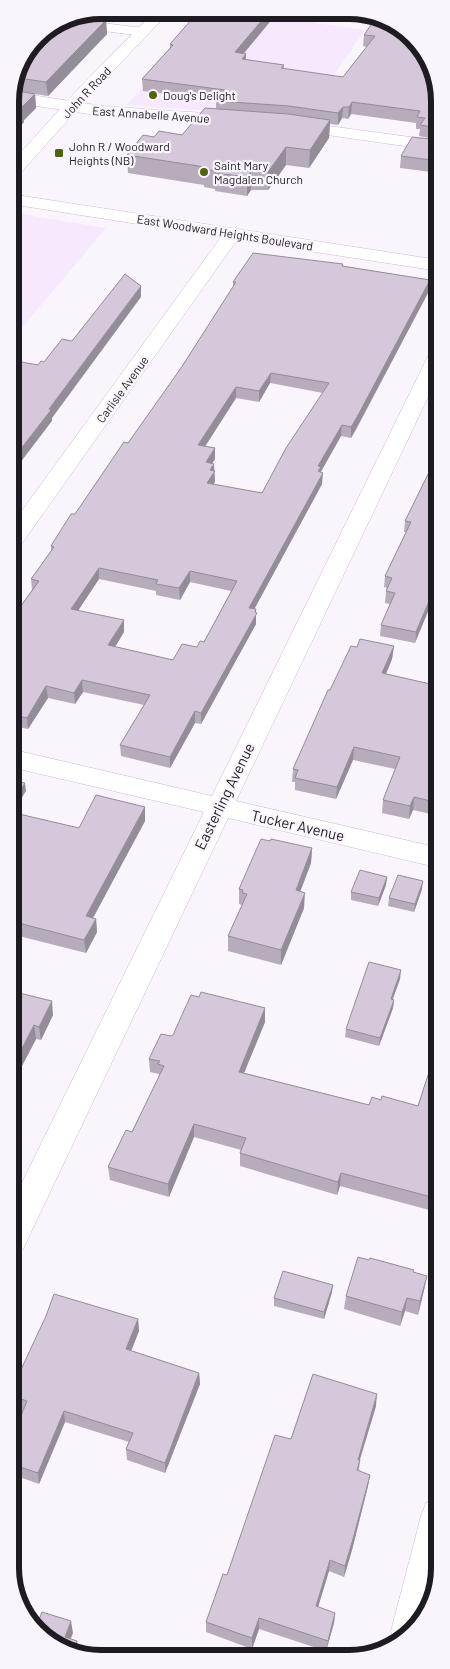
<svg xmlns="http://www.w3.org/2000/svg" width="450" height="1669" font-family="Barlow,sans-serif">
<rect width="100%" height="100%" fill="#faf5fd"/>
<g fill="#f6e9fd">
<polygon points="208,11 323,12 315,23 365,30 329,82 225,112 127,105"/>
<polygon points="15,213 106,228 10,342 10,214"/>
</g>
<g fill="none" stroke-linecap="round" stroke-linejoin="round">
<g stroke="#c8bdcf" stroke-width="1">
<g id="minor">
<path d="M 249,12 L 285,12 L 283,15 C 273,17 261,17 251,15 Z"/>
<polygon points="300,12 348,13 378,16 392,25 387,26 307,16"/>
<polygon points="70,19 143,28 148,29 150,32 148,35 143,36 65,26 63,23 65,20"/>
<polygon points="12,92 102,106 234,115 240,117 242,120 240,123 234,125 102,116 10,102"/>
<polygon points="292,121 439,141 439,151 286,129 284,126 286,123"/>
<polygon points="10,194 439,260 439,271 237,240 18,549 10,551 10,527 221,237 10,204"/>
<polygon points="439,348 439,374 236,801 440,848 440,868 228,818 23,1249 11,1254 11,1205 204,812 10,767 10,749 212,796 429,354 432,350"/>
<polygon points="440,1497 440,1573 417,1628 395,1640 391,1631 421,1516 426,1503"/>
</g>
</g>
<g stroke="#c8bdcf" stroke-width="1">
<polygon id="major" points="155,11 170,11 93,92 16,178 10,179 10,164 81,86"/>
</g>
<use href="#minor" fill="#fff" fill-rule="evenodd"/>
<use href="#major" fill="#fff" fill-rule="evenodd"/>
</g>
<g fill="#b6acbb" fill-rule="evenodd">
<polygon points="101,10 129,10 117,22 106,21 107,34 48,96 35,94 36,108 24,120 24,122 10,136 10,96 37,37 67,17"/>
<polygon points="377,16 439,89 439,140 419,136 420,129 416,129 416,123 351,114 348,119 342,118 338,125 330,124 329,138 309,168 286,165 268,190 251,190 247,196 215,191 215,189 204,187 204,185 128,173 127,155 154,137 182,135 216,109 216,100 143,91 142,79 170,48 170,44 273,18 244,53 246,54 246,60 284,65 284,69 343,77 367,47 363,46 364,35"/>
<polygon points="439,140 439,173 400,168 401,156"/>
<path d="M 343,266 L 430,280 L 429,291 L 356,430 L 351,438 L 341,436 L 321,472 L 322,484 L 254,609 L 256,609 L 256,624 L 201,724 L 195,723 L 170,768 L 121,756 L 120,745 L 144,705 L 83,692 L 75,704 L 48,698 L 28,729 L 10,725 L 10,621 L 32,590 L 31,579 L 51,551 L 51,546 L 144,422 L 181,368 L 233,287 L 233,282 ZM 270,383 L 323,393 L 262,493 L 213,484 L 215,482 L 214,471 L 212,463 L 215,459 L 215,448 L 205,446 L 236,398 L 259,402 ZM 99,579 L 156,591 L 156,595 L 180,600 L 190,582 L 231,591 L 204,642 L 197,647 L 173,660 L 115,647 L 124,632 L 78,610 Z"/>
<polygon points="439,452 415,643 380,636 381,625 390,604 385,603 386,591 387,588 384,587 385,576 406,532 404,532 405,521"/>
<polygon points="394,646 392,659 386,674 439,686 439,739 434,752 439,753 439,816 413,810 409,819 382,813 383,800 395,769 353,760 336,799 295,790 295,782 292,782 293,769 330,690 357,647"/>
<polygon points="145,807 145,821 93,918 96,919 97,932 86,953 11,934 10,828 79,828"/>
<polygon points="312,848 311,863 300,892 304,908 281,965 228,951 228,936 242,906 242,905 239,904 239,889"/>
<polygon points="387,877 386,885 378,906 351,900 351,892"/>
<polygon points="422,889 414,912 388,906 389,898"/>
<polygon points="400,979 392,1000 394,1000 393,1008 379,1046 345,1037 346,1029"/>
<polygon points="11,991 53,1015 41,1040 36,1039 11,1087"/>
<polygon points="199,997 265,1022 244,1073 369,1105 381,1100 418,1106 440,1038 440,1151 436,1162 440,1189 433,1211 340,1186 337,1195 240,1166 240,1153 241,1150 194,1137 169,1197 110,1180 108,1167 132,1132 159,1078 159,1074 150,1072 149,1059 173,1035"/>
<polygon points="369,1260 427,1276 424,1290 418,1315 405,1311 400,1326 344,1309 346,1296"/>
<polygon points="332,1292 324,1319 274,1306 274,1298"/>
<polygon points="138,1319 139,1331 131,1351 199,1373 200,1384 165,1473 127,1460 126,1449 129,1442 65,1422 39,1484 11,1474 11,1440 23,1411 11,1406 11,1391"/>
<polygon points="376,1406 360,1460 359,1471 370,1475 368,1486 352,1550 344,1577 329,1571 318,1607 335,1613 334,1623 326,1651 259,1629 252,1649 206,1632 206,1622 291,1439"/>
</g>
<g fill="#948c99">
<polygon points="117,10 129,10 117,22"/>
<polygon points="269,12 273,12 273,18 235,64 235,52"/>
<polygon points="106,20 107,34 48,96 46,82"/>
<polygon points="246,54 246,65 242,59"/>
<polygon points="35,94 36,108 24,120 24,122 10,136 10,120"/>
<polygon points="352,102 351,114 348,119 349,107"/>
<polygon points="343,107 342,118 338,125 338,113"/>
<polygon points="330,120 329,138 309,168 310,150"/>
<polygon points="286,147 286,165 268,190 268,172"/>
<polygon points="251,171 251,190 247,196 247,177"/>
<polygon points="430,280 429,291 351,438 351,427"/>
<polygon points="141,286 141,297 52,418 52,421 10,476 10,463 49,409"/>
<polygon points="271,373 270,383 259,402 259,391"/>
<polygon points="236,387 236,398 199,456 198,445"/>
<polygon points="342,425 341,436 320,473 323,473 322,484 249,619 249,608 318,466"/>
<polygon points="215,448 215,459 206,473 206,462"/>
<polygon points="214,464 215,482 207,494 207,483 210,470"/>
<polygon points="99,568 99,579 72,620 71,609"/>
<polygon points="190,571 190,582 180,600 179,588"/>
<polygon points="439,577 439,585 415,643 416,632"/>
<polygon points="256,609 256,624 201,724 201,713"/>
<polygon points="124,620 124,632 109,657 108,645"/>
<polygon points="394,646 392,659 381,686 382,673"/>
<polygon points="82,680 83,692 75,704 74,693"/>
<polygon points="46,686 48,698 28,729 27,718"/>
<polygon points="195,711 195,723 170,768 170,757"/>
<polygon points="439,730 439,739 430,764 431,751"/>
<polygon points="354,747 353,760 336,799 337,787"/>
<polygon points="25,783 26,791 10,817 10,807"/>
<polygon points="414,797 413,810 409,819 410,806"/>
<polygon points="145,807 145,821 87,929 86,916"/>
<polygon points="312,848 311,863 295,905 296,890"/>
<polygon points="387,877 386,885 378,906 379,898"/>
<polygon points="423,881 422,889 414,912 415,904"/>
<polygon points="305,893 304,908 281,965 281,950"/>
<polygon points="96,919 97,932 86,953 84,940"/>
<polygon points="401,970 400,979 390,1007 391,999"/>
<polygon points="394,1000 393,1008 379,1046 380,1038"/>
<polygon points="52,1001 53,1015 41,1040 39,1027"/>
<polygon points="265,1008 265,1022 239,1085 239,1072"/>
<polygon points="34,1025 36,1039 11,1087 11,1070"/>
<polygon points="194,1124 194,1137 169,1197 168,1184"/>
<polygon points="440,1144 440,1151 433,1174 435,1161"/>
<polygon points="341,1173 340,1186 337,1195 338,1182"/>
<polygon points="440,1183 440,1189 433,1211 435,1198"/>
<polygon points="427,1276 424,1290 418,1315 420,1301"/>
<polygon points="333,1285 332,1292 324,1319 324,1312"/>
<polygon points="407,1298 405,1311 400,1326 402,1312"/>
<polygon points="138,1319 139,1331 127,1361 126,1349"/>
<polygon points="199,1373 200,1384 165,1473 165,1463"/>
<polygon points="377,1394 376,1406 356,1471 358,1460"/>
<polygon points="64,1411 65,1422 39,1484 38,1473"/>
<polygon points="370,1475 368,1486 352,1550 344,1577 345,1566"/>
<polygon points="330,1560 329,1571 315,1617 316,1606"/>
<polygon points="335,1613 334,1623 326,1651 328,1641"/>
<polygon points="259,1618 259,1629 252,1649 252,1638"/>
<polygon points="71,1621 73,1633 67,1648 65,1637"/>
<polygon points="77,1641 79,1653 78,1654 73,1652"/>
</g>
<g fill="#d4c8da" stroke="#948c99" fill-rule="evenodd">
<polygon points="199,11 269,12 235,52 246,54 242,59 284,65 281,68 343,77 375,36 364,35 377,16 417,41 439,89 439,128 420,125 425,118 417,117 420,111 352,102 349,107 343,107 338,113 289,106 216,101 225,90 142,79 173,45 170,44"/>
<polygon points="73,15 106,20 46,82 18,78 37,37 67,17"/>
<polygon points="13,90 35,94 21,108 23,108 10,120 10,96"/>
<polygon points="205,108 288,114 330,120 310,150 286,147 268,172 251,171 247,177 215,173 216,171 204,169 205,167 127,155 143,135 154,137 159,131 182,135"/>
<polygon points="412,137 439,140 439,161 401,156"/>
<path d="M 253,253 L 343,264 L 342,266 L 430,280 L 356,419 L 351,427 L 342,425 L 318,466 L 321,467 L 318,471 L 323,473 L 249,608 L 256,609 L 255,612 L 257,613 L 201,713 L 195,711 L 170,757 L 120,745 L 150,695 L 82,680 L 74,693 L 46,686 L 27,718 L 10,714 L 10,621 L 39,581 L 31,579 L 54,547 L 51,546 L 71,514 L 75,514 L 124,442 L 128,443 L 181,368 L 236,282 L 233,282 ZM 271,373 L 329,383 L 286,448 L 262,493 L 207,483 L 215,471 L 210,470 L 214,464 L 206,462 L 215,448 L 198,445 L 236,387 L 259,391 ZM 99,568 L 158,580 L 156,584 L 179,588 L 190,571 L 237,581 L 204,642 L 200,641 L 197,647 L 182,644 L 173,660 L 108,645 L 124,620 L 71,609 Z"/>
<polygon points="125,274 141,286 49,409 51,410 10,463 10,360 38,365 41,361 44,362 62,339 72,341"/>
<polygon points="439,452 439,577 416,632 381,625 395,593 386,591 392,578 385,576 411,522 405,521"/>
<polygon points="360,639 394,646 382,673 439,686 439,730 431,751 439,753 439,803 414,797 410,806 383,800 400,757 354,747 337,787 295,778 298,770 293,769 328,690 330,690 351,646 357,647"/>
<polygon points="10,780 25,783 10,807"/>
<polygon points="96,795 145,807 86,916 96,919 84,940 11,921 10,828 19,814 79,828"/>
<polygon points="261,839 270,841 271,839 312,848 296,890 305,893 281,950 228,936 247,894 242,893 243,890 239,889"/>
<polygon points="360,870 387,877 379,898 351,892"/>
<polygon points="398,875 423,881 415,904 389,898"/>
<polygon points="369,962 401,970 391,999 394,1000 380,1038 346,1029"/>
<polygon points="11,991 52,1001 39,1027 34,1025 11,1070"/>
<polygon points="201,992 265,1008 239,1072 369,1105 372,1097 381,1100 382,1096 418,1106 440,1038 440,1144 435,1161 440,1163 440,1183 435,1198 341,1173 338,1182 240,1153 246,1138 194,1124 168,1184 108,1167 126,1130 132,1132 164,1066 158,1064 160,1061 149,1059 161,1034 171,1036 173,1035 191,995 199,997"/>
<polygon points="358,1257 369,1260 370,1258 414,1270 413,1272 427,1276 420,1301 407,1298 402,1312 346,1296"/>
<polygon points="283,1271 333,1285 324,1312 274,1298"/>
<polygon points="54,1294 138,1319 126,1349 199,1373 165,1463 126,1449 133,1433 64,1411 38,1473 11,1464 11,1440 27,1401 11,1396 11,1391 46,1316"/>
<polygon points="313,1374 377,1394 358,1460 360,1460 357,1470 370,1475 353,1539 345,1566 330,1560 316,1606 335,1613 328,1641 259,1618 252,1638 206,1622 223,1574 227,1575 275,1435 291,1439"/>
<polygon points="42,1612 71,1621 65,1637 77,1641 73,1652 35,1630"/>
</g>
<g fill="#50640e" stroke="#faf5fd" stroke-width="2">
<circle cx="153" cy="95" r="5"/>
<rect x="54" y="148" width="10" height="10" rx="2.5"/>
<circle cx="204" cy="172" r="5"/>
</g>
<g text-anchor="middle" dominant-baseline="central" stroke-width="4.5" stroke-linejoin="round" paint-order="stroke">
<g font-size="12" fill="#1f1b22" stroke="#faf5fd">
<text transform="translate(86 92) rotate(-47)">John R Road</text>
<text transform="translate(151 114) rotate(4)">East Annabelle Avenue</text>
<text transform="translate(225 232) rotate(9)">East Woodward Heights Boulevard</text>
<text transform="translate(122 389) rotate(-54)">Carlisle Avenue</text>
</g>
<g font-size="12" fill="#1f1b22" stroke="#faf5fd" text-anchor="start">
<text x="163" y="95">Doug's Delight</text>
<text x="69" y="146">John R / Woodward<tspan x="69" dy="14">Heights (NB)</tspan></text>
<text x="214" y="165">Saint Mary<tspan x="214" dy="14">Magdalen Church</tspan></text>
</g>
<g font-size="15" fill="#1f1b22" stroke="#faf5fd">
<text transform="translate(224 796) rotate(-64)">Easterling Avenue</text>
<text transform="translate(298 825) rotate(13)">Tucker Avenue</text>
</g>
</g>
<path d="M0 0H450V1669H0ZM101 19H349A82 82 0 0 1 431 101V1568A82 82 0 0 1 349 1650H101A82 82 0 0 1 19 1568V101A82 82 0 0 1 101 19Z" fill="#faf5fd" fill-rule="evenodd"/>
<path fill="none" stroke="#1f1b22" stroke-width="6" d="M101 19H349A82 82 0 0 1 431 101V1568A82 82 0 0 1 349 1650H101A82 82 0 0 1 19 1568V101A82 82 0 0 1 101 19Z"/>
</svg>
